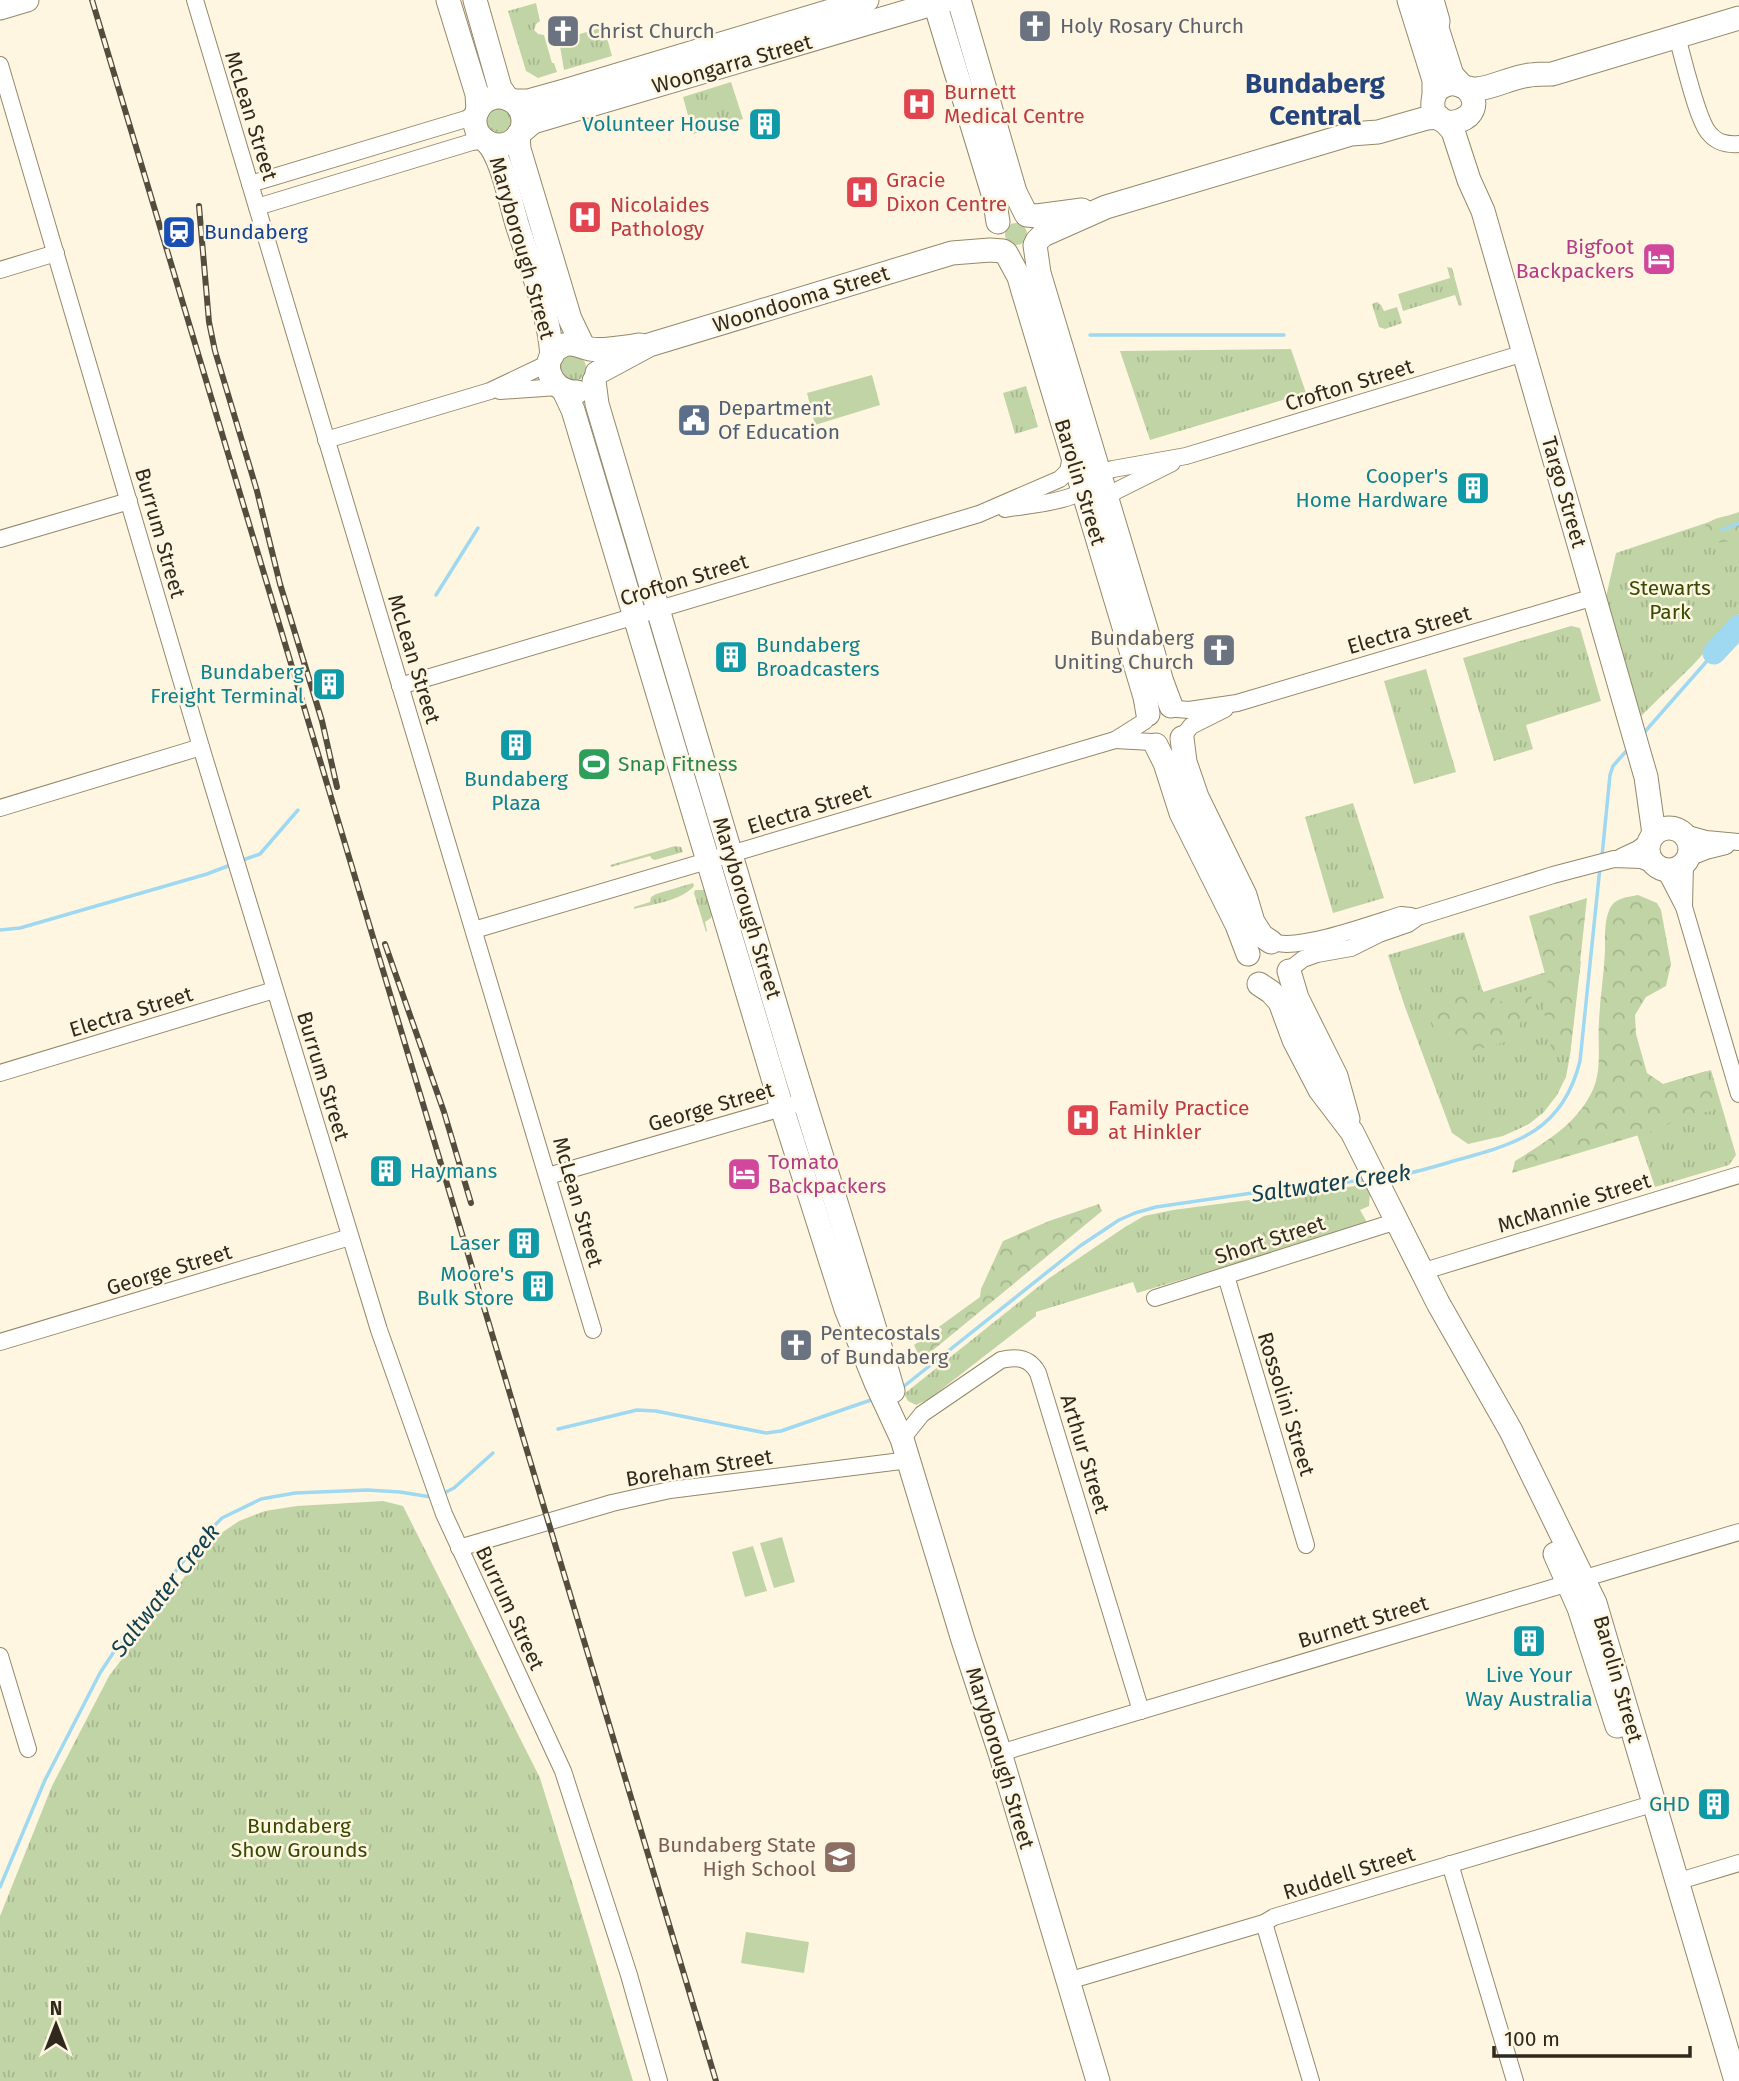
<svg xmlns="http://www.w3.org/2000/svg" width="1739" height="2081" font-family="'Fira Sans',sans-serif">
<defs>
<pattern id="grass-tufts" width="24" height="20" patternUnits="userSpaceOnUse" patternTransform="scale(1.75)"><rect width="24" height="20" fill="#c1d4a6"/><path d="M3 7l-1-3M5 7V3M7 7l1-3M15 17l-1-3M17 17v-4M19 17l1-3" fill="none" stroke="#a6b68e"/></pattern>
<pattern id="forest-crowns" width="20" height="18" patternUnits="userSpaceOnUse" patternTransform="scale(1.75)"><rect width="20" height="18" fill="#c1d4a6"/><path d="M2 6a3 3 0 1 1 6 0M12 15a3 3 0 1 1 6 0" fill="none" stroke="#a6b68e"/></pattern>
</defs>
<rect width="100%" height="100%" fill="#fff6e2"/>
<g fill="url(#grass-tufts)">
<polygon points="536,3 540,21 536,24 534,30 538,34 544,35 552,63 554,63 557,72 538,78 526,71 508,11"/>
<polygon points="604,27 612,56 564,70 559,40"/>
<polygon points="731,82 743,119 693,134 683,97"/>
<circle cx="499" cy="121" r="13"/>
<circle cx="1016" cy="234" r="11"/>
<polygon points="1447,267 1452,268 1462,305 1459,306 1455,295 1403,311 1398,294 1450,278"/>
<polygon points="1377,302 1381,305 1384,311 1397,307 1402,323 1385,329 1379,327 1372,304"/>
<polygon points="1291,349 1306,393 1150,440 1120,351"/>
<circle cx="573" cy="368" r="13"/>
<polygon points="1026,386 1038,427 1015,434 1003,393"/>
<polygon points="1739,512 1739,614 1693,665 1641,716 1606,597 1616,553"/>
<polygon points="1571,626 1580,628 1601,701 1526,725 1533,749 1494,761 1463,658"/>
<polygon points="1426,669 1456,772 1414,784 1384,681"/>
<polygon points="1353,803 1384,898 1333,913 1305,817"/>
<polygon points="675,846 681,847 683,852 655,860 652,859 650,856 611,867 610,865"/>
<path d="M 693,883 L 694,886 C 681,901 653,904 634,909 L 634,907 L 650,902 L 651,897 L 656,894 Z"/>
<polygon points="695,890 705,890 712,913 711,918 705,922 707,931 706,932 694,893"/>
<polygon points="1464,932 1483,992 1581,961 1570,1055 1566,1077 1557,1095 1544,1112 1529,1124 1503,1136 1468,1144 1452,1133 1405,1007 1388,955"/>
<polygon points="1711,1070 1736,1155 1729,1165 1655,1187 1624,1096"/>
<polygon points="1363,1185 1366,1186 1370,1193 1369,1206 1360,1210 1368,1224 1137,1293 1133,1282 1036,1312 1036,1316 929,1399 916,1405 908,1401 904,1394 1048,1279 1125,1227 1144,1216 1173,1210"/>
<polygon points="383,1501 403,1506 540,1778 633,2081 0,2081 0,1916 52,1786 109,1676 214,1538 239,1521 265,1511 297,1506"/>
</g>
<g fill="url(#forest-crowns)">
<path d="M 1739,514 L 1739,538 C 1726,542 1711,547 1701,536 C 1704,517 1723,517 1739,514 Z"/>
<path d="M 1638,895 L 1657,903 L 1661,910 L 1671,964 L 1666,986 L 1646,997 L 1635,1015 L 1636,1034 L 1647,1073 L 1663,1084 L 1706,1071 L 1714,1095 L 1713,1111 L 1688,1114 L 1659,1129 L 1512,1173 L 1515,1161 C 1542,1144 1571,1128 1588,1099 C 1604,1074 1597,1048 1599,1021 C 1600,997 1604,974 1605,951 C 1605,937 1604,921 1610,908 C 1615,898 1628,897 1638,895 Z"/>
<polygon points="1587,898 1570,1055 1554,1055 1547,1036 1544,1009 1549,988 1529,916"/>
<path d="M 1464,981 L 1485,994 L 1503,1002 L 1521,995 L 1523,990 L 1534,992 L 1513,1040 L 1460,1054 C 1443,1040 1431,1033 1429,1008 L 1450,987 Z"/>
<polygon points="1099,1204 1102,1211 921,1360 914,1345 980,1297 981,1289 1003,1241 1049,1221"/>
</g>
<g fill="#c1d4a6">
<polygon points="872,375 880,405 815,425 807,393"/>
<polygon points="782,1537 795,1582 774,1588 760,1543"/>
<polygon points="753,1546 767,1591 745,1597 732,1552"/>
<polygon points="746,1932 809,1942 804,1973 741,1963"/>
</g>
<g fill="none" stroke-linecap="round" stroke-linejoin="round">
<g stroke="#9fd8f1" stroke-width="3.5">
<polyline points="1090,335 1284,335"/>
<polyline points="1722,530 1739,523"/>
<polyline points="436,595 478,528"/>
<polyline points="1642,735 1714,653"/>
<polyline points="1602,856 1610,775 1613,766 1629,748"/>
<polyline points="240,861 260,854 298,810"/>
<polyline points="0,930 20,928 207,874 233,864"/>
<path d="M 1383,1178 C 1409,1175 1433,1167 1457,1160 C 1519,1143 1563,1130 1580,1061 L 1600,867"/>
<polyline points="903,1387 1080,1246 1119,1220 1135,1213 1156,1207 1266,1191 1365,1180"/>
<polyline points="558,1429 637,1410 656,1411 766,1433 781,1431 871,1400"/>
<polyline points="442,1494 454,1488 493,1453"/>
<polyline points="0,1887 45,1780 100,1673 121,1641 200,1540 222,1518 261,1499 295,1493 367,1490 400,1492 431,1497"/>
</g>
<polyline stroke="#9fd8f1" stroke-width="23" points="1714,653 1739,626"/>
<g stroke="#958869" stroke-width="18">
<g id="street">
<polyline points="195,0 593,1330"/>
<path d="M 1677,37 C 1683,57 1697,120 1709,133 C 1717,143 1727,145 1739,144"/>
<polyline points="0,65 201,747 379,1330 444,1514 563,1771 629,1975 659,2081"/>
<polyline points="250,184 466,119 476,113"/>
<polyline points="257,207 472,142 485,140"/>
<polyline points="0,270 56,253"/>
<polyline points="500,391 558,387"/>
<polyline points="326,440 490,391 549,363"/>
<polyline points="1093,481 1099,473 1113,469 1186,456 1524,353"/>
<path d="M 1005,509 C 1026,505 1079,502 1089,484"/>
<polyline points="1110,509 1110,499 1114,492 1172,463"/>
<polyline points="0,539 129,501"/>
<polyline points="400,686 979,514 1060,479 1068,471 1071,456"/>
<polyline points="1177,709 1189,710 1237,703 1594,597"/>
<polyline points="1184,735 1191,726 1225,709"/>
<polyline points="1115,740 1152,742"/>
<polyline points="0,808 201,747"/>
<polyline points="1684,833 1706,839 1739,842"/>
<polyline points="1621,857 1638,849 1651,839"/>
<polyline points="1688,858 1706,851 1726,846"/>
<polyline points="1661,868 1668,876 1684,907 1685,863"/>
<polyline points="1684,907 1739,1094"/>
<polyline points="474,930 1115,740 1145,721"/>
<path d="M 1277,943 C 1304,949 1372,924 1401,915 L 1411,916"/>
<polyline points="1289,970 1303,959 1317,954 1351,948 1379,934 1408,924 1418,917 1553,875 1614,859 1641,860 1657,866"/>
<polyline points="0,1073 274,990"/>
<polyline points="548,1176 806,1101"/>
<polyline points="1421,1272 1739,1175"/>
<polyline points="1226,1276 1306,1545"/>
<polyline points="1155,1298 1397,1221"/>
<polyline points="0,1342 350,1237"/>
<path d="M 902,1439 L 922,1414 L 1001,1360 C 1017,1356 1030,1358 1038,1373 L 1141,1711"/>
<polyline points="459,1548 612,1503 670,1490 909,1460"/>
<polyline points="0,1656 28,1749"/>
<polyline points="1000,1753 1739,1532"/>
<polyline points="1450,1864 1515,2081"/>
<polyline points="1676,1882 1739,1863"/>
<polyline points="1264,1923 1311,2081"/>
<polyline points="1068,1981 1264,1923 1274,1917 1642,1807"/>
</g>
</g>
<g stroke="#958869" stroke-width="25">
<g id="secondary">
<polyline points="448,0 477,94 478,110"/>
<polyline points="475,0 500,88 508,99"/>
<polyline points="934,0 994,197 998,222"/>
<polyline points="959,0 1015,192 1026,214"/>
<polyline points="1409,0 1434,80 1434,95"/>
<polyline points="1432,0 1438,21 1437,28 1452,75 1462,86"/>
<polyline points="0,8 27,0"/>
<path d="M 1466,88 C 1496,119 1429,140 1433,101 C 1434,94 1438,87 1446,85 C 1457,80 1465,90 1477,89 C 1495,87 1512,77 1530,75 C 1537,74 1545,74 1552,74 L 1739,18"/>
<circle cx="499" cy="121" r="24"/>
<polyline points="512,101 528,101 564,91 867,0"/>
<polyline points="1444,121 1453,131 1469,180 1483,211 1646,777 1654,834"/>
<polyline points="520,133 533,122 946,0"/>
<polyline points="518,135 519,149 570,319 583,346"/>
<path d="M 487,142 C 502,158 510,201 517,224 C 530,265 549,312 552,356"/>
<polyline points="1027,215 1037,216 1082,210"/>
<polyline points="1037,241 1043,235 1106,207 1351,134 1378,132 1427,118 1439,117"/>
<polyline points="1035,245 1039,273 1162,682 1171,706"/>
<polyline points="1006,253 1019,277 1023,291 1145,697 1148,714"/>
<polyline points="597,373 649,345 952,253 990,250 1003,251"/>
<path d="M 594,381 L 597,404 C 662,621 726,839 791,1057 C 825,1169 861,1279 893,1391"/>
<polyline points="564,391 573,410 782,1108 846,1309 876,1383 902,1439 963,1640 1000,1753 1098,2081"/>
<path d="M 577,392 C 548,393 537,356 564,345 C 575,341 581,348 590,349 C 604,351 625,347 640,345"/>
<polyline points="1182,738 1185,762 1197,797 1245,895 1253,922 1262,936 1271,942"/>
<polyline points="1156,745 1165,763 1181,813 1237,925 1248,954"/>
<circle cx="1669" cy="849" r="21"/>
<polyline points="1289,971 1297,998 1336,1076 1348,1119"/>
<polyline points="1259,984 1271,992 1280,1002 1294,1040 1320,1090 1352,1132 1438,1303 1511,1431 1595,1603 1736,2081"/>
<polyline points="1555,1554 1579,1608 1617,1726"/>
</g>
</g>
<use href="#street" stroke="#fff" stroke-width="16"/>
<use href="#secondary" stroke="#fff" stroke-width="23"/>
<g stroke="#534d3f" stroke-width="6">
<g id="rail">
<polyline points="92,0 716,2081"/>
<polyline points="199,206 209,322 215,351 257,491 280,584 322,721 337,787"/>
<polyline points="385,944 444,1112 471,1203"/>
</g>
</g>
<use href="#rail" stroke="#fff6e2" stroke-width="3.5" stroke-dasharray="10" stroke-linecap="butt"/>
</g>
<defs>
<g id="church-square" transform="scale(1.75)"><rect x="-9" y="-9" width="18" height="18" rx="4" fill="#6b7280" stroke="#fff6e2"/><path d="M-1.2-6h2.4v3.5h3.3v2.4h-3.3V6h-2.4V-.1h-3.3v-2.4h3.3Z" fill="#fff"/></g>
<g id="hospital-square" transform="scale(1.75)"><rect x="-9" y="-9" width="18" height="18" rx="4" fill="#e0444e" stroke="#fff6e2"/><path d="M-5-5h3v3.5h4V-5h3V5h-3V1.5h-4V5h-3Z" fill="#fff"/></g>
<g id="building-square" transform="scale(1.75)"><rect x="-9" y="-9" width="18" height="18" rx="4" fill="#0f9aa8" stroke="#fff6e2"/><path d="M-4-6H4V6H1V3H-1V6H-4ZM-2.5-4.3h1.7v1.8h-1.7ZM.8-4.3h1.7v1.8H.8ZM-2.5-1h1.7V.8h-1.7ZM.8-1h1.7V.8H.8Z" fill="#fff"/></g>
<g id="station-square" transform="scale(1.75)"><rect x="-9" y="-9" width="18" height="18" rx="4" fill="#1a4fb4" stroke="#fff6e2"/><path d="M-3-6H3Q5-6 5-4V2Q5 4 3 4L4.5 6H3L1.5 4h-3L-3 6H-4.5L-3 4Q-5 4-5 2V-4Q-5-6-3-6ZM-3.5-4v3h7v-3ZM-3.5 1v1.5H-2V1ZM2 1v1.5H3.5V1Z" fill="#fff"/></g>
<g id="hotel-square" transform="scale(1.75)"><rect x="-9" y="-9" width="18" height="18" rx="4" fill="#d1479c" stroke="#fff6e2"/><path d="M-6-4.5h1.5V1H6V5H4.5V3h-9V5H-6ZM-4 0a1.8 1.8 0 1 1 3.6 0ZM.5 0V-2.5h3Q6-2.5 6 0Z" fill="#fff"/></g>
<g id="civic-square" transform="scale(1.75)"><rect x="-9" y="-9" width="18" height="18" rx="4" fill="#5c6f8a" stroke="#fff6e2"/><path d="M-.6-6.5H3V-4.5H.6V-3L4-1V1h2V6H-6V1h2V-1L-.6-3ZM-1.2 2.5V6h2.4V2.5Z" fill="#fff"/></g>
<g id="stadium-square" transform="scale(1.75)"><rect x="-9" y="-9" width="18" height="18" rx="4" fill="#2e9e5b" stroke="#fff6e2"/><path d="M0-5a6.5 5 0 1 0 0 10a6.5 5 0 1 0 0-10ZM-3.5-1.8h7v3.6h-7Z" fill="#fff"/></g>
<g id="school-square" transform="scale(1.75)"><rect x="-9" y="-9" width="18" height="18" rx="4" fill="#8d6e63" stroke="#fff6e2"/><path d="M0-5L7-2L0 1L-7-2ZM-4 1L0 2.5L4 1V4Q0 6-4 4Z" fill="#fff"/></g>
</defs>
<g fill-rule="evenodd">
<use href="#church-square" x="1035" y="26"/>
<use href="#church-square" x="563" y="31"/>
<use href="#hospital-square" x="919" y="104"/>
<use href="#building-square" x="765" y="124"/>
<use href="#hospital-square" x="862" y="192"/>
<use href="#hospital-square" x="585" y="217"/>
<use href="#station-square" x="179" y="232"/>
<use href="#hotel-square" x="1659" y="259"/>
<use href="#civic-square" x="694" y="420"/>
<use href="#building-square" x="1473" y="488"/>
<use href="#church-square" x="1219" y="650"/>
<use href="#building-square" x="731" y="657"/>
<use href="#building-square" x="329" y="684"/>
<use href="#building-square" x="516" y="745"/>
<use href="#stadium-square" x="594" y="764"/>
<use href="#hospital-square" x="1083" y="1120"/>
<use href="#building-square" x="386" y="1171"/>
<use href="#hotel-square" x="744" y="1174"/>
<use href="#building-square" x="524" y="1243"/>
<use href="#building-square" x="538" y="1286"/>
<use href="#church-square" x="796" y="1345"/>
<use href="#building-square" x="1529" y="1641"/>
<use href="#building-square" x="1714" y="1804"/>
<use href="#school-square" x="840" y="1857"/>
</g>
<g text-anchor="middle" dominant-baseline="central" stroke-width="5" stroke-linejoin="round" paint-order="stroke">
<g font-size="21" fill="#5b616d" stroke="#fff6e2" text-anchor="start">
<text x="1060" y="26">Holy Rosary Church</text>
<text x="588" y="31">Christ Church</text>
<text x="1194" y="638" text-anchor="end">Bundaberg<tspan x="1194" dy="24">Uniting Church</tspan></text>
<text x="820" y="1333">Pentecostals<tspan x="820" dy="24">of Bundaberg</tspan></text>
</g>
<g font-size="21" fill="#302a1e" stroke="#fff6e2">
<text transform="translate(732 64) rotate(-16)">Woongarra Street</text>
<text transform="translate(251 116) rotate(73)">McLean Street</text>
<text transform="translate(522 248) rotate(74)">Maryborough Street</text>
<text transform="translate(801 299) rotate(-17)">Woondooma Street</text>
<text transform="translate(1349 385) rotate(-17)">Crofton Street</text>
<text transform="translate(1080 482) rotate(73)">Barolin Street</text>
<text transform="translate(1564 492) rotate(74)">Targo Street</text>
<text transform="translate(160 533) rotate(74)">Burrum Street</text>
<text transform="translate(684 580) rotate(-17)">Crofton Street</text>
<text transform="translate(1409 630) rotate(-16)">Electra Street</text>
<text transform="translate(414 659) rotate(73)">McLean Street</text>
<text transform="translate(809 809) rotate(-17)">Electra Street</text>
<text transform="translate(747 908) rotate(73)">Maryborough Street</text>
<text transform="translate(131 1012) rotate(-17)">Electra Street</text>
<text transform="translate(323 1076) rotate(73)">Burrum Street</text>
<text transform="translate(711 1107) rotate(-16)">George Street</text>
<text transform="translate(578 1202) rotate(74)">McLean Street</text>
<text transform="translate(1574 1203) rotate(-17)">McMannie Street</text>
<text transform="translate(1270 1240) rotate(-18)">Short Street</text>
<text transform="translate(169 1270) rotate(-17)">George Street</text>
<text transform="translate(1286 1404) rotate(73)">Rossolini Street</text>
<text transform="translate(1085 1454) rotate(73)">Arthur Street</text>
<text transform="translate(699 1468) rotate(-9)">Boreham Street</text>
<text transform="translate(510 1608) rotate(65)">Burrum Street</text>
<text transform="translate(1363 1622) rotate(-17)">Burnett Street</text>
<text transform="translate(1618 1679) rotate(74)">Barolin Street</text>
<text transform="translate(1000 1758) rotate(73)">Maryborough Street</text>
<text transform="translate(1349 1873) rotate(-17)">Ruddell Street</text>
</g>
<g font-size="21" fill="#be3a42" stroke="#fff6e2" text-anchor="start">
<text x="944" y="92">Burnett<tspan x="944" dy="24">Medical Centre</tspan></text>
<text x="886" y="180">Gracie<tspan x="886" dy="24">Dixon Centre</tspan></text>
<text x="610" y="205">Nicolaides<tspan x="610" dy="24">Pathology</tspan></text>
<text x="1108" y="1108">Family Practice<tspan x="1108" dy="24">at Hinkler</tspan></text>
</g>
<g font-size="21" fill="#0d838f" stroke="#fff6e2" text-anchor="end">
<text x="740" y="124">Volunteer House</text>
<text x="1448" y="476">Cooper's<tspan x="1448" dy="24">Home Hardware</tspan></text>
<text x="756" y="645" text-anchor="start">Bundaberg<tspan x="756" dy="24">Broadcasters</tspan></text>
<text x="304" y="672">Bundaberg<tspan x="304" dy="24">Freight Terminal</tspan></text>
<text x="516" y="779" text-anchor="middle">Bundaberg<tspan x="516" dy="24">Plaza</tspan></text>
<text x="410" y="1171" text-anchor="start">Haymans</text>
<text x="500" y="1243">Laser</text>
<text x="514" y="1274">Moore's<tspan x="514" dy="24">Bulk Store</tspan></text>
<text x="1529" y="1675" text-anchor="middle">Live Your<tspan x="1529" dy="24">Way Australia</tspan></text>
<text x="1690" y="1804">GHD</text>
</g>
<g font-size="21" fill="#164399" stroke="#fff6e2" text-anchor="start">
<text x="204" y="232">Bundaberg</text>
</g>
<g font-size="21" fill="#b23c85" stroke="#fff6e2" text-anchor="end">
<text x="1634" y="247">Bigfoot<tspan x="1634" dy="24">Backpackers</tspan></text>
<text x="768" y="1162" text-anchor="start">Tomato<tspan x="768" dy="24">Backpackers</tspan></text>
</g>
<g font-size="21" fill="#4e5e75" stroke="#fff6e2" text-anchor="start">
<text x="718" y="408">Department<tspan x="718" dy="24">Of Education</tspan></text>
</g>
<g font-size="21" fill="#354b00" stroke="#fff6e2">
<text x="1670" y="588">Stewarts<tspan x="1670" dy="24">Park</tspan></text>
<text x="299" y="1826">Bundaberg<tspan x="299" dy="24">Show Grounds</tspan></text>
</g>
<g font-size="21" fill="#27864d" stroke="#fff6e2" text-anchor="start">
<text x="618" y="764">Snap Fitness</text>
</g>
<g font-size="21" fill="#785e54" stroke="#fff6e2" text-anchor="end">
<text x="816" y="1845">Bundaberg State<tspan x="816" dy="24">High School</tspan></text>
</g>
<g font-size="23" font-style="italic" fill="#104152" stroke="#fff6e2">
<text transform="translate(1331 1183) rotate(-8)">Saltwater Creek</text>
<text transform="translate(165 1590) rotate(-52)">Saltwater Creek</text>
</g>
<g font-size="28" font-weight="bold" fill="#25447b" stroke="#fff6e2">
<text x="1315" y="83">Bundaberg<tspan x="1315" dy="32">Central</tspan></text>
</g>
</g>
<g transform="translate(56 2025)" stroke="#fff6e2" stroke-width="5" paint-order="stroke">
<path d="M0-5L12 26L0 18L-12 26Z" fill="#302a1e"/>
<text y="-10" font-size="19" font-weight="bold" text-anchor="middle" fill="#302a1e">N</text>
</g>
<path d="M1494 2046v10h196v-10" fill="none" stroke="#302a1e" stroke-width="3.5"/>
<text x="1504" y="2046" font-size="21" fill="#302a1e" stroke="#fff6e2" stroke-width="5" paint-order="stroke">100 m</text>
</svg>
